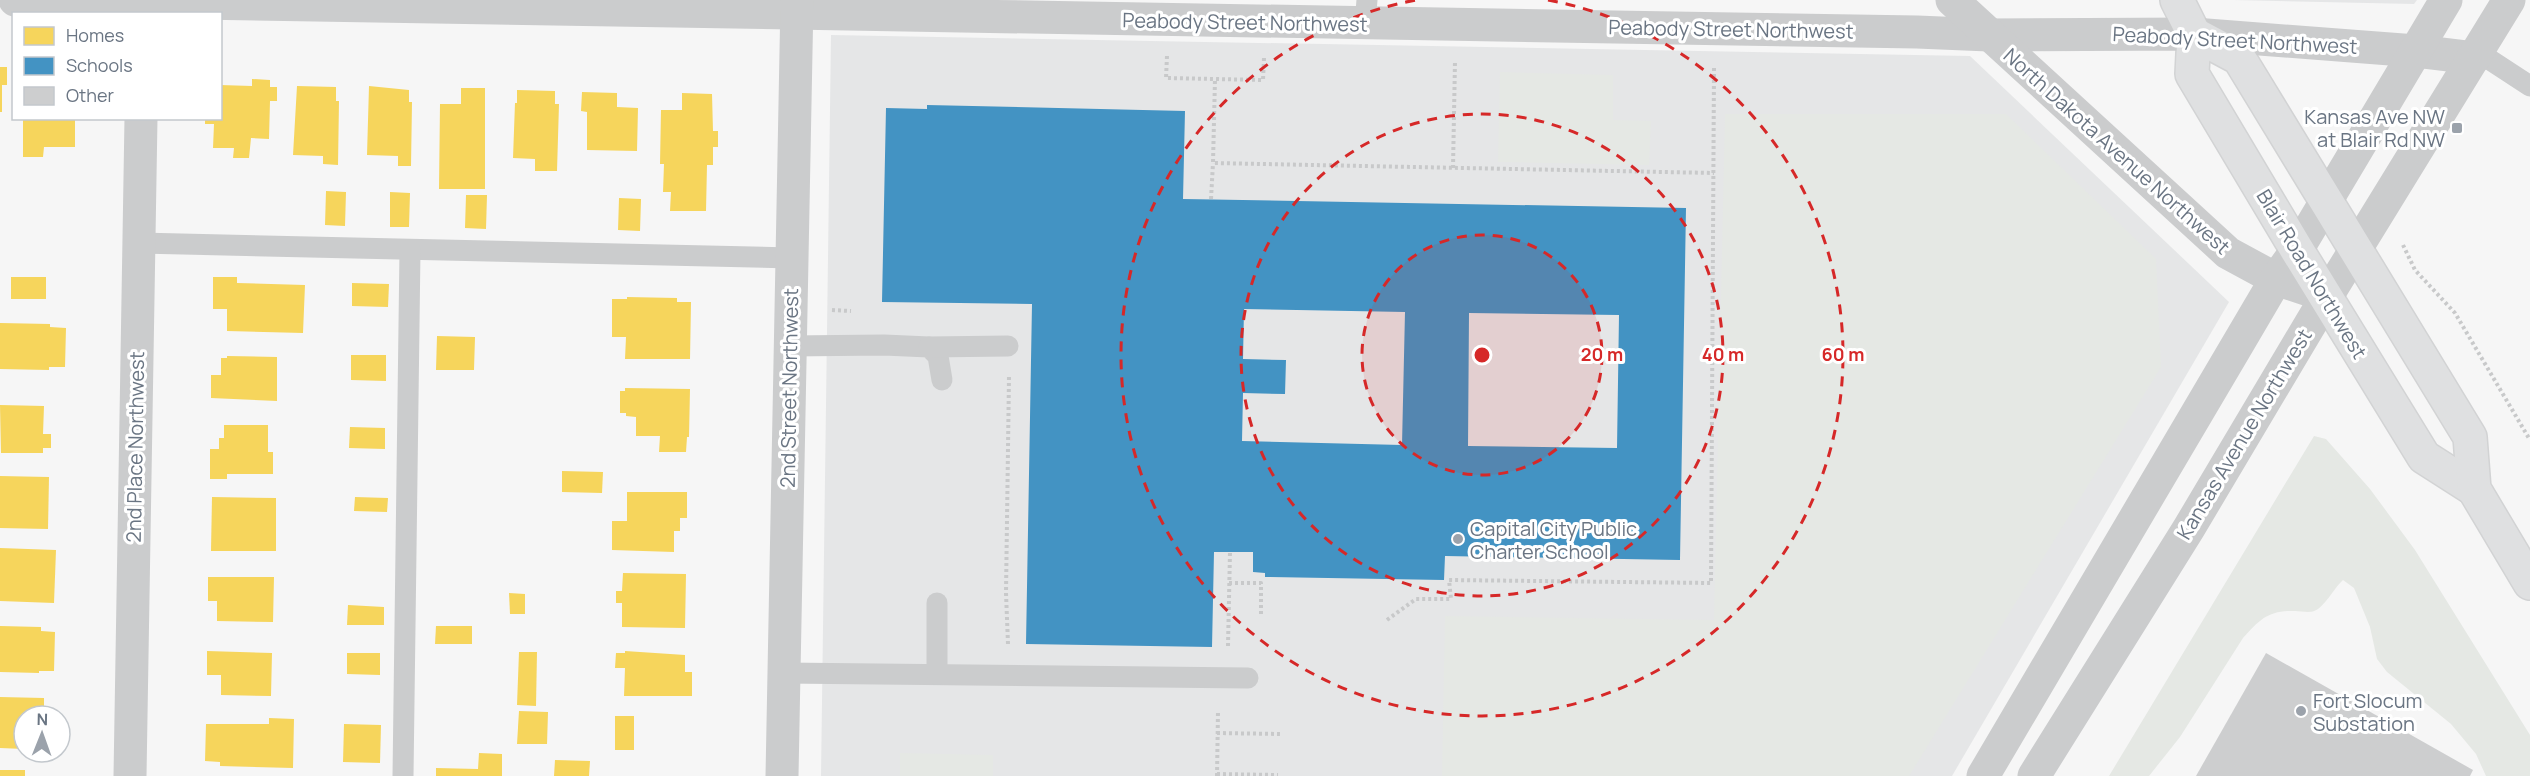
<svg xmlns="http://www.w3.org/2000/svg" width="2530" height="776" font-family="Manrope,sans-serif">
<rect width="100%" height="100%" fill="#f6f6f6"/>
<g fill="#e5e6e7">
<polygon points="2233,0 2417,0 2414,4"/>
<polygon points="831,35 1970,56 2229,302 1952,776 821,776"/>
</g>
<g fill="#e5e8e4">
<polygon points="1500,72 1613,75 1613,120 1651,121 1649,165 1498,162"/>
<polygon points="1725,114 2006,114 2156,259 2161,367 1909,776 1442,776 1445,616 1714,620"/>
<path d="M 2314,436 L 2326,439 L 2370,489 L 2415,550 L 2530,735 L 2530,776 L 2486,776 L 2476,754 L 2451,724 L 2387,672 L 2377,659 L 2370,627 L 2354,588 L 2343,580 C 2334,588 2324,608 2314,611 C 2309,613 2301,611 2295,611 C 2269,610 2260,619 2243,638 L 2180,737 L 2149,776 L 2109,776 Z"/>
<polygon points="900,753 993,755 993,776 900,776"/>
</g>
<g fill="#f6d55c">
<polygon points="0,67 7,67 7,85 2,85 2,112 0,112"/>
<polygon points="252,79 270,80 270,87 277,87 277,101 270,101 269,139 251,138 249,158 233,158 234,148 213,148 214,124 205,124 205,118 220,118 220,85 252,86"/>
<polygon points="297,86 336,87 336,101 339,101 338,165 323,164 323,156 293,155"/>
<polygon points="369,86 409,90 409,102 412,102 411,166 398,166 398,156 367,155"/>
<polygon points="461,88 485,88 485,189 439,189 440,104 461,104"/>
<polygon points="517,90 555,91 555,104 559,104 557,171 535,171 535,159 513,158 515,103 517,103"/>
<polygon points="582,92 617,93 617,107 638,108 637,151 587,150 587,112 581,111"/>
<polygon points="682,93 712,94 713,131 718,131 718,147 713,147 713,165 707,165 706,211 670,211 671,192 663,192 664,164 660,164 661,110 682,110"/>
<polygon points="23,118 75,118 75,147 44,147 43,157 23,157"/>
<polygon points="326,191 346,192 345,226 325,225"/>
<polygon points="390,192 410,193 409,227 390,227"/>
<polygon points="466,195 487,195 486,229 465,228"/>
<polygon points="619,198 641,199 640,231 618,230"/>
<rect x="11" y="277" width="35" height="22"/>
<polygon points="213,277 237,277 237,283 305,285 303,333 227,331 227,309 213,309"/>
<polygon points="352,283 389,284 388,307 352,306"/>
<polygon points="627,297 677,298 677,302 691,302 690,359 625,359 626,337 612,337 612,299 627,299"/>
<polygon points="0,323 50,324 50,327 66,328 65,367 49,367 49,370 0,369"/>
<polygon points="437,336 475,337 474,370 436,370"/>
<polygon points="351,355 386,355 386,381 351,380"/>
<polygon points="227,356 277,357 277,401 211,398 211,375 221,375 221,358 227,358"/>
<polygon points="625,388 690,389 689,437 687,437 686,452 659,452 660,436 636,436 636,417 626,416 626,413 620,413 620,391 625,391"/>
<polygon points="0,405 44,406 43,434 51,434 51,448 43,448 43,453 1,453"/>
<polygon points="224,425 268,425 268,452 273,452 273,474 227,474 227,479 210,479 210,449 219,449 219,438 224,438"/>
<polygon points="350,427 385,428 385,449 349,448"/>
<polygon points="562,471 603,472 602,493 562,492"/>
<polygon points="0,476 49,477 48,529 0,528"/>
<polygon points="627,492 687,492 687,518 680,518 680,531 674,531 674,552 612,550 612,521 627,521"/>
<polygon points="212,497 276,498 276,551 211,551"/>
<polygon points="355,497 388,498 387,512 354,511"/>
<polygon points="0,548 56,550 54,603 0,601"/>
<polygon points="623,573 686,574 685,628 622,627 622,603 616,603 616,591 622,591"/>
<polygon points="208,577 274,577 273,622 217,621 217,601 208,601"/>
<polygon points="509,593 525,594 525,614 510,614"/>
<polygon points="348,605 384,607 384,625 347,625"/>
<polygon points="0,626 41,627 41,631 55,632 54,671 39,671 39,673 0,672"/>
<polygon points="436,626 472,626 472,644 435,644"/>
<polygon points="207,651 272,653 271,696 221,695 221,675 207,675"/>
<polygon points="625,651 685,655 685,672 692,672 692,696 624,696 625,668 615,668 616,653 625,653"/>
<polygon points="519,652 537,652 536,706 517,705"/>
<polygon points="347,653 380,653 380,675 347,674"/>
<polygon points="0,697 44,698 44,716 24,716 24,749 0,748"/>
<polygon points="519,711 548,712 547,744 517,744"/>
<rect x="615" y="716" width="19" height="34"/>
<polygon points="269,718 294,719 293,768 220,766 220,762 205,761 206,724 269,724"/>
<polygon points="344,724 381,725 380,763 343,762"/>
<polygon points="479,753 502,754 502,776 436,776 436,768 478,769"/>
<polygon points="555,760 590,761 589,776 554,776"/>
<rect x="0" y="770" width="25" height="6"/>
</g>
<path fill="#4393c3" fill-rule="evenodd" d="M 927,105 L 1185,111 L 1183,199 L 1686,208 L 1680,560 L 1445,556 L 1444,580 L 1265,577 L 1265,573 L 1253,572 L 1253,552 L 1214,552 L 1212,647 L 1026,644 L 1032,304 L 882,302 L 886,108 L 927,109 ZM 1244,309 L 1405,312 L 1402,445 L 1242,441 L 1243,393 L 1285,394 L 1286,360 L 1243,359 ZM 1469,313 L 1619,315 L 1617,448 L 1468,446 Z"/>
<polygon fill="#cdcecf" points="2266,653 2473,770 2470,776 2196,776"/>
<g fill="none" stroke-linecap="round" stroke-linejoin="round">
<g stroke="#d2d3d4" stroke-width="36">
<g id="secondary">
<polyline points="2177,0 2194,34 2192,74 2297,250 2424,457 2474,489"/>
<polyline points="2194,34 2239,58 2470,437 2474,489 2530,583"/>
</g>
</g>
<g stroke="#c8c9ca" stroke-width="4" stroke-dasharray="3 3" stroke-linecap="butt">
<polyline points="1167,56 1166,78 1215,79"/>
<polyline points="1264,58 1263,80 1215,79 1213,163 1714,173"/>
<polyline points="1453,168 1455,61"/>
<polyline points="1211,199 1213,163"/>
<polyline points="2403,245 2415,270 2455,313 2530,440"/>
<polyline points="832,310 851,311"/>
<polyline points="1229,583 1261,583 1261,617"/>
<polyline points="1387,620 1416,599 1451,599 1449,580 1711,583 1714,67"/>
<polyline points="1008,644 1006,593 1009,376"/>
<polyline points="1228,646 1230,552"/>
<polyline points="1217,733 1280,734"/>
<polyline points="1217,774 1278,775"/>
<polyline points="1217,776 1218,711"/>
</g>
<g stroke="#cbcccd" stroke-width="21">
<polyline points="1365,24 1367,0"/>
<polyline points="2478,52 2530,86"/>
<polyline points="139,243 792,258"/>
<polyline points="790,346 884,345 929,347 938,356 942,380"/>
<polyline points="929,347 1008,346"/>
<polyline points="784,673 1248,678"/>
<polyline points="937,674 937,603"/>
<polyline points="403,776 410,250"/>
</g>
<g stroke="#cbcccd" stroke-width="33">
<polyline points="15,0 1917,32 1989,35 2194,34 2416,51 2474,58"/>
<polyline points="1952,0 2228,253 2276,279 2327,296"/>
<polyline points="130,776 141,118"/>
<polyline points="782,776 797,0"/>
</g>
<g stroke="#cbcccd" stroke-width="33">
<polyline points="1983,776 2239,342 2276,279 2297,250 2446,0"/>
<polyline points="2034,776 2189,528 2327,296 2509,0"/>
</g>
<use href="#secondary" stroke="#dfe0e1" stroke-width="33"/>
</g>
<circle cx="1482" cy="355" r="120" fill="#d62828" fill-opacity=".12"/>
<g fill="none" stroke="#d62828" stroke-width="3" stroke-dasharray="10 8">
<circle cx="1482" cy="355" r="120"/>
<circle cx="1482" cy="355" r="241"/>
<path d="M1548 0A361 361 0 1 1 1416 0"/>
</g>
<g fill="#9ba2ab" stroke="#fff" stroke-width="2">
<rect x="2451" y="122" width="12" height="12" rx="3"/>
<circle cx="1458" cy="539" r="6"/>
<circle cx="2301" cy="711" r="6"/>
</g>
<g text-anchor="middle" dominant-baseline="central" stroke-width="6" stroke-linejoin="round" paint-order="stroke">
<g font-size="20" fill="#6a7583" stroke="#fff">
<text transform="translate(1245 22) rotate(1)">Peabody Street Northwest</text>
<text transform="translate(1731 29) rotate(1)">Peabody Street Northwest</text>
<text transform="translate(2235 40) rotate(3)">Peabody Street Northwest</text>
<text transform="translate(2117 151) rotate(42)">North Dakota Avenue Northwest</text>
<text transform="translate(2312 274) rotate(59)">Blair Road Northwest</text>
<text transform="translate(789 388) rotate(-89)">2nd Street Northwest</text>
<text transform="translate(2244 434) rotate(-59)">Kansas Avenue Northwest</text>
<text transform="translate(135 447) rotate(-89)">2nd Place Northwest</text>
</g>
<g font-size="20" fill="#6a7583" stroke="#fff" text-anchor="start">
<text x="2445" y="116" text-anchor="end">Kansas Ave NW<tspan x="2445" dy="23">at Blair Rd NW</tspan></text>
<text x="1470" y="528">Capital City Public<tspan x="1470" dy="23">Charter School</tspan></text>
<text x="2313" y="700">Fort Slocum<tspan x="2313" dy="23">Substation</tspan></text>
</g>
</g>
<circle cx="1482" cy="355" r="9" fill="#d62828" stroke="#fff" stroke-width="3"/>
<g font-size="18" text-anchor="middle" font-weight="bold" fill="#d62828" stroke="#fff" stroke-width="6" stroke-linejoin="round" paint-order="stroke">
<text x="1602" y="361">20 m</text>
<text x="1723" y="361">40 m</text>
<text x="1843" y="361">60 m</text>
</g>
<rect x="12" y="12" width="210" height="108" fill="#ffffff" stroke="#c3c8cd" stroke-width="1.5"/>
<rect x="24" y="27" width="30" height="18" fill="#f6d55c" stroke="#c3c8cd" stroke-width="1.5"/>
<text x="66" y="42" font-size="18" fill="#6a7583">Homes</text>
<rect x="24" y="57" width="30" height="18" fill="#4393c3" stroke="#c3c8cd" stroke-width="1.5"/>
<text x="66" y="72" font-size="18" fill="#6a7583">Schools</text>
<rect x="24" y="87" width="30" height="18" fill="#cdcecf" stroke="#c3c8cd" stroke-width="1.5"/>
<text x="66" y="102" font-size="18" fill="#6a7583">Other</text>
<g transform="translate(42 734) rotate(1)"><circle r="28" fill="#ffffff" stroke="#c3c8cd" stroke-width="1.5"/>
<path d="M0-4.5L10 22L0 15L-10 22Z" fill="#9ba2ab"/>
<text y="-9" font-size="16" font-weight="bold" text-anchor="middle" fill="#6a7583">N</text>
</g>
</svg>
